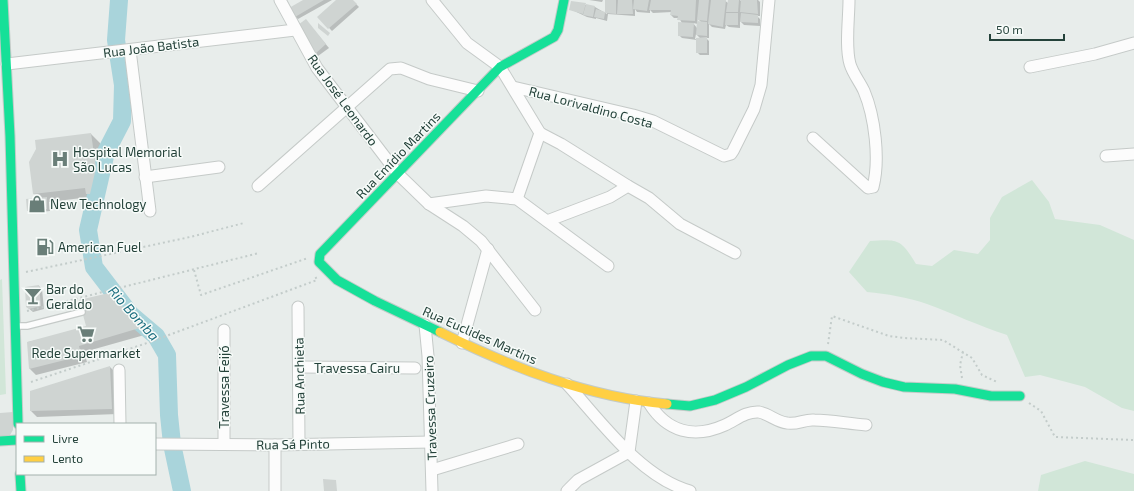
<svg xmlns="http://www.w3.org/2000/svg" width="1134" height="491" font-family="'Exo 2',sans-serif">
<rect width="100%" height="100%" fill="#e8edeb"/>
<g fill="#d1e6d8">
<path d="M 1032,180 L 1049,202 L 1055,219 L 1100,225 L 1134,240 L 1134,411 L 1122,408 L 1085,387 L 1040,375 L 1025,377 L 1007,335 C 979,326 954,314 927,304 C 907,297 887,294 867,292 L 849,272 L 870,241 C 898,239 901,239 916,264 L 932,266 L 954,250 L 978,254 L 990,240 L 990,218 L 1002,197 Z"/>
<polygon points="2,279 6,394 0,395 0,280"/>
<polygon points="1085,461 1134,474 1134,491 1038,491 1041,475"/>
</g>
<g fill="#0003" fill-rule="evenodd">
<polygon points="305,0 332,0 298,19 295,17"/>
<polygon points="337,0 352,0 359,7 332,31 319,17"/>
<polygon points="589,0 603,0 602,2"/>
<path d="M 606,0 L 724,0 L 728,3 L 732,0 L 740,0 L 742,2 L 742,0 L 758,0 L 760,2 L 760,16 L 757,16 L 760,19 L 760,26 L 744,25 L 740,21 L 740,28 L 729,27 L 726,25 L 725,29 L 712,27 L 709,24 L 709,38 L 706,38 L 709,41 L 709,55 L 700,55 L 697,52 L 697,40 L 682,38 L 679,35 L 682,23 L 679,18 L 674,18 L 671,15 L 672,12 L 653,13 L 650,10 L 650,13 L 637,12 L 635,9 L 635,16 L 608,14 L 607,21 L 596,18 L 596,19 L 587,17 L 570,9 L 572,2 L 595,7 L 607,14 ZM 698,19 L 702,23 L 697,22 ZM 693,23 L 698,24 L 697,28 ZM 696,34 L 701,39 L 695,39 Z"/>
<polygon points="308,23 329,48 318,56 316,53"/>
<polygon points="91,134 100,143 104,177 99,202 96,203 90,197 49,202 50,211 31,213 28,210 42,198 38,195 33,194"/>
<polygon points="39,286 42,289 44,309 33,312 27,307"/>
<polygon points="131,318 148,334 84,352 87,362 36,375 30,369 28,342"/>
<polygon points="110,367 116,373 118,414 37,417 31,411"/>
</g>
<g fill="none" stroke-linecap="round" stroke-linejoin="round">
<polyline stroke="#a9d4db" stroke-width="18" points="119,0 116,40 123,85 122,121 106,152 88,230 94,267 130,314 156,336 167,355 169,415 172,444 182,491"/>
</g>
<g fill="#cfd4d2">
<polygon points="303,0 324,0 295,17 289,8"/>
<polygon points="336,0 353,0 357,4 328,29 317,17"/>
<polygon points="605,0 616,0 616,14 605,13 604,19 594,17 596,9 605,12"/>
<polygon points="618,0 632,0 633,14 617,14"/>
<polygon points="634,0 649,0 647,11 633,9"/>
<polygon points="651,0 696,0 695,21 677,20 678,16 670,15 671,10 649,10"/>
<polygon points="699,0 709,0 707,21 697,20"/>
<polygon points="711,0 726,0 723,27 708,24"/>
<polygon points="728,0 739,0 738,12 726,12"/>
<polygon points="741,0 757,0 758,14 740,12"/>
<polygon points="571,1 586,3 583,14 569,10"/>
<polygon points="586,4 595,6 593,17 583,15"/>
<polygon points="726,13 738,13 738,25 725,25"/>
<polygon points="741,13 758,15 758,23 740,22"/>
<polygon points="306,19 326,44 315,54 294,28"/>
<polygon points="697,21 707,22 707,36 696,35"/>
<polygon points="678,22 694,23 693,37 678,36"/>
<polygon points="318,23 330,33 328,36 318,28"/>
<polygon points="707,37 707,53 696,53 696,38"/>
<polygon points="91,133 96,168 90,194 86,194 85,188 33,194 29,162 36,149 35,140"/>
<polygon points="47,197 47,209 27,211 26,199"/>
<polygon points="39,285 41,306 29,309 26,307 25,287"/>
<polygon points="109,293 143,327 79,346 81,356 29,369 27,342 86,326 79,300"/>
<polygon points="110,366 112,409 30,411 30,391"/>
<polygon points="13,412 13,430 10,435 0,438 0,413"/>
<polygon points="323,479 336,480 337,491 324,491"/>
</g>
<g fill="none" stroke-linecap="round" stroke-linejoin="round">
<g stroke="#c5cac8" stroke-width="8">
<polyline id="lane" points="17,326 27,326 82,312"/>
</g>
<g stroke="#c5cac8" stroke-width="13">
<g id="street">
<polyline points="280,0 317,68 398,174 429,204 463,226 481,241 535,310"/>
<polyline points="432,0 467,43 500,67 540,133 561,144 628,186 649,198 680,224 735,253"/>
<polyline points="130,50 150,211"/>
<polyline points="7,64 295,30"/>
<polyline points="1030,67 1095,54 1134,43"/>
<polyline points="513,87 633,115 653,121 724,156 731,154 733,151 754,109 761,85 769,0"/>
<path d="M 813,138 L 868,188 L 873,187 C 880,160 875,117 864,91 C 860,82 853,74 850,64 C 845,46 849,19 849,0"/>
<polyline points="1106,156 1134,154"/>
<polyline points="145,177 219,167"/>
<polyline points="258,186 390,69 401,68 429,79 478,91"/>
<polyline points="517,199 540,133"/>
<polyline points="429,204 486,196 517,199 608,266"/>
<polyline points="547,221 610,197 628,186"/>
<polyline points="298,307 299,444"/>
<polyline points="425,325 428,356 432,491"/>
<polyline points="224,330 224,444"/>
<polyline points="462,343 488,249"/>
<polyline points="299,367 415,368"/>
<polyline points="119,370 120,424"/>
<path d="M 567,384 C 601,421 640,477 690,491"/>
<path d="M 649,403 C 667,432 694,439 725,425 C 736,420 746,411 759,412 C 769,414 777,422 787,423 C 797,425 805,419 814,420 C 832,420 849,424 866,425"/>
<polyline points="155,444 275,445 431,442"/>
<polyline points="275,445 275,491"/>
<polyline points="432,470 518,444"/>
<polyline points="567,491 578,480 629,452 636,401"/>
</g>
</g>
<g stroke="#c3cbc8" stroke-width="11">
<g id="fast">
<polyline points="3,0 10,136 18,424"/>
<polyline points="440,332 375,301 337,280 319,262 320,254 500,67 554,37 558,30 564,0"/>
<polyline points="667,404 690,406 715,400 746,387 788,365 811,356 826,356 862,374 883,382 904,387 955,389 991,396 1020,396"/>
<polyline points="0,441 17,440"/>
<polyline points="20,474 21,491"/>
</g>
</g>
<g stroke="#c3cbc8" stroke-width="11">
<path id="slow" d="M 440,332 C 511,367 587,397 667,404"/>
</g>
<g stroke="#c3ccca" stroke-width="2" stroke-dasharray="2 3" stroke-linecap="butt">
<polyline points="194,270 201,295 308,258"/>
<polyline points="26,272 190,237 244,223"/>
<polyline points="27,311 259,253"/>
<polyline points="828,344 832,316 889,336 904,338 943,340 972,358 982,375 997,382"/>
<polyline points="962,378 960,365 963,352"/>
<polyline points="31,382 150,342 317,280 315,276"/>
<polyline points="1029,403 1041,411 1055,437 1134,440"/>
</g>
<use href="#lane" stroke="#fcfcfc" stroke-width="5.5"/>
<use href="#street" stroke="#fcfcfc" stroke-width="11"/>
<use href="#fast" stroke="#16e098" stroke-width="9"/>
<use href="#slow" stroke="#ffcf43" stroke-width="9"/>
</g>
<defs>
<g id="hospital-bare" transform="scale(1.38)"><path d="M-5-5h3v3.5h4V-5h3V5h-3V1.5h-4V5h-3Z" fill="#697e78" stroke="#f7fbf9" stroke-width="2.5" paint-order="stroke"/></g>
<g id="shop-bare" transform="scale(1.38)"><path d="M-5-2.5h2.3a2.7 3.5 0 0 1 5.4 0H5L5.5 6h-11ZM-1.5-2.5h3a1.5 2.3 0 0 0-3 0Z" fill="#697e78" stroke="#f7fbf9" stroke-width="2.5" paint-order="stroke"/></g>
<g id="fuel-bare" transform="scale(1.38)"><path d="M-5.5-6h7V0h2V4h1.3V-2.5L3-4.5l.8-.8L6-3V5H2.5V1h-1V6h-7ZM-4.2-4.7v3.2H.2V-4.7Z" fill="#697e78" stroke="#f7fbf9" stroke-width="2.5" paint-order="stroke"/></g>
<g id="bar-bare" transform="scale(1.38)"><path d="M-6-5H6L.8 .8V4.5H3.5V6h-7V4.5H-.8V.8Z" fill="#697e78" stroke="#f7fbf9" stroke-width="2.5" paint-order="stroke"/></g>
<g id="supermarket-bare" transform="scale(1.38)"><path d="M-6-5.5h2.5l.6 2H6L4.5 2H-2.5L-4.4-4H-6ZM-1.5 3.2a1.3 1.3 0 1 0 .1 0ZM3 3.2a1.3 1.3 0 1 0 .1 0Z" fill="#697e78" stroke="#f7fbf9" stroke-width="2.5" paint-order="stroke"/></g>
</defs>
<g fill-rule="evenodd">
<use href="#hospital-bare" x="60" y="159"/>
<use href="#shop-bare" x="37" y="204"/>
<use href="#fuel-bare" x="45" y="247"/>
<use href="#bar-bare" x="33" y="296"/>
<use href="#supermarket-bare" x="86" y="334"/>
</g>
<g text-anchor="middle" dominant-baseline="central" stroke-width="3" stroke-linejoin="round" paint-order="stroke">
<g font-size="13" fill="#24423a" stroke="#f7fbf9">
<text transform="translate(151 47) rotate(-7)">Rua João Batista</text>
<text transform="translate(343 100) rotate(54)">Rua José Leonardo</text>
<text transform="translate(591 107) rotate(15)">Rua Lorivaldino Costa</text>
<text transform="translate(398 155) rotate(-46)">Rua Emídio Martins</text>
<text transform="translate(480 335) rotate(24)">Rua Euclides Martins</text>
<text x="357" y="368">Travessa Cairu</text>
<text transform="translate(299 376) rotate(-91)">Rua Anchieta</text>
<text transform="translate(224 387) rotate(-90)">Travessa Feijó</text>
<text transform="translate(430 408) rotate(-92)">Travessa Cruzeiro</text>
<text transform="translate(293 444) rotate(-1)">Rua Sá Pinto</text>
</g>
<g font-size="13" fill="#24423a" stroke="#f7fbf9" text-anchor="start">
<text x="73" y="152">Hospital Memorial<tspan x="73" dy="15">São Lucas</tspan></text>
<text x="50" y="204">New Technology</text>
<text x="58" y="247">American Fuel</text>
<text x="46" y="289">Bar do<tspan x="46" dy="15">Geraldo</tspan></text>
<text x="86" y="353" text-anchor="middle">Rede Supermarket</text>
</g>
<g font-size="14" font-style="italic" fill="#1c6f80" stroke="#f7fbf9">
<text transform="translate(134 313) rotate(48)">Rio Bomba</text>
</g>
</g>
<rect x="16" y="423" width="140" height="52" fill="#f7fbf9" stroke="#a3b1ad"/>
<rect x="24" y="436" width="20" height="6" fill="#16e098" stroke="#a3b1ad"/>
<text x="52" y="443" font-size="12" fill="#24423a">Livre</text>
<rect x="24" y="456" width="20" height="6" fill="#ffcf43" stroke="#a3b1ad"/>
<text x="52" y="463" font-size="12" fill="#24423a">Lento</text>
<path d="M990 34v6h74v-6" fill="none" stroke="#24423a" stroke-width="2"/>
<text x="996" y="34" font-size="12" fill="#24423a" stroke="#f7fbf9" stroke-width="3" paint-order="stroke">50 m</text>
</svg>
